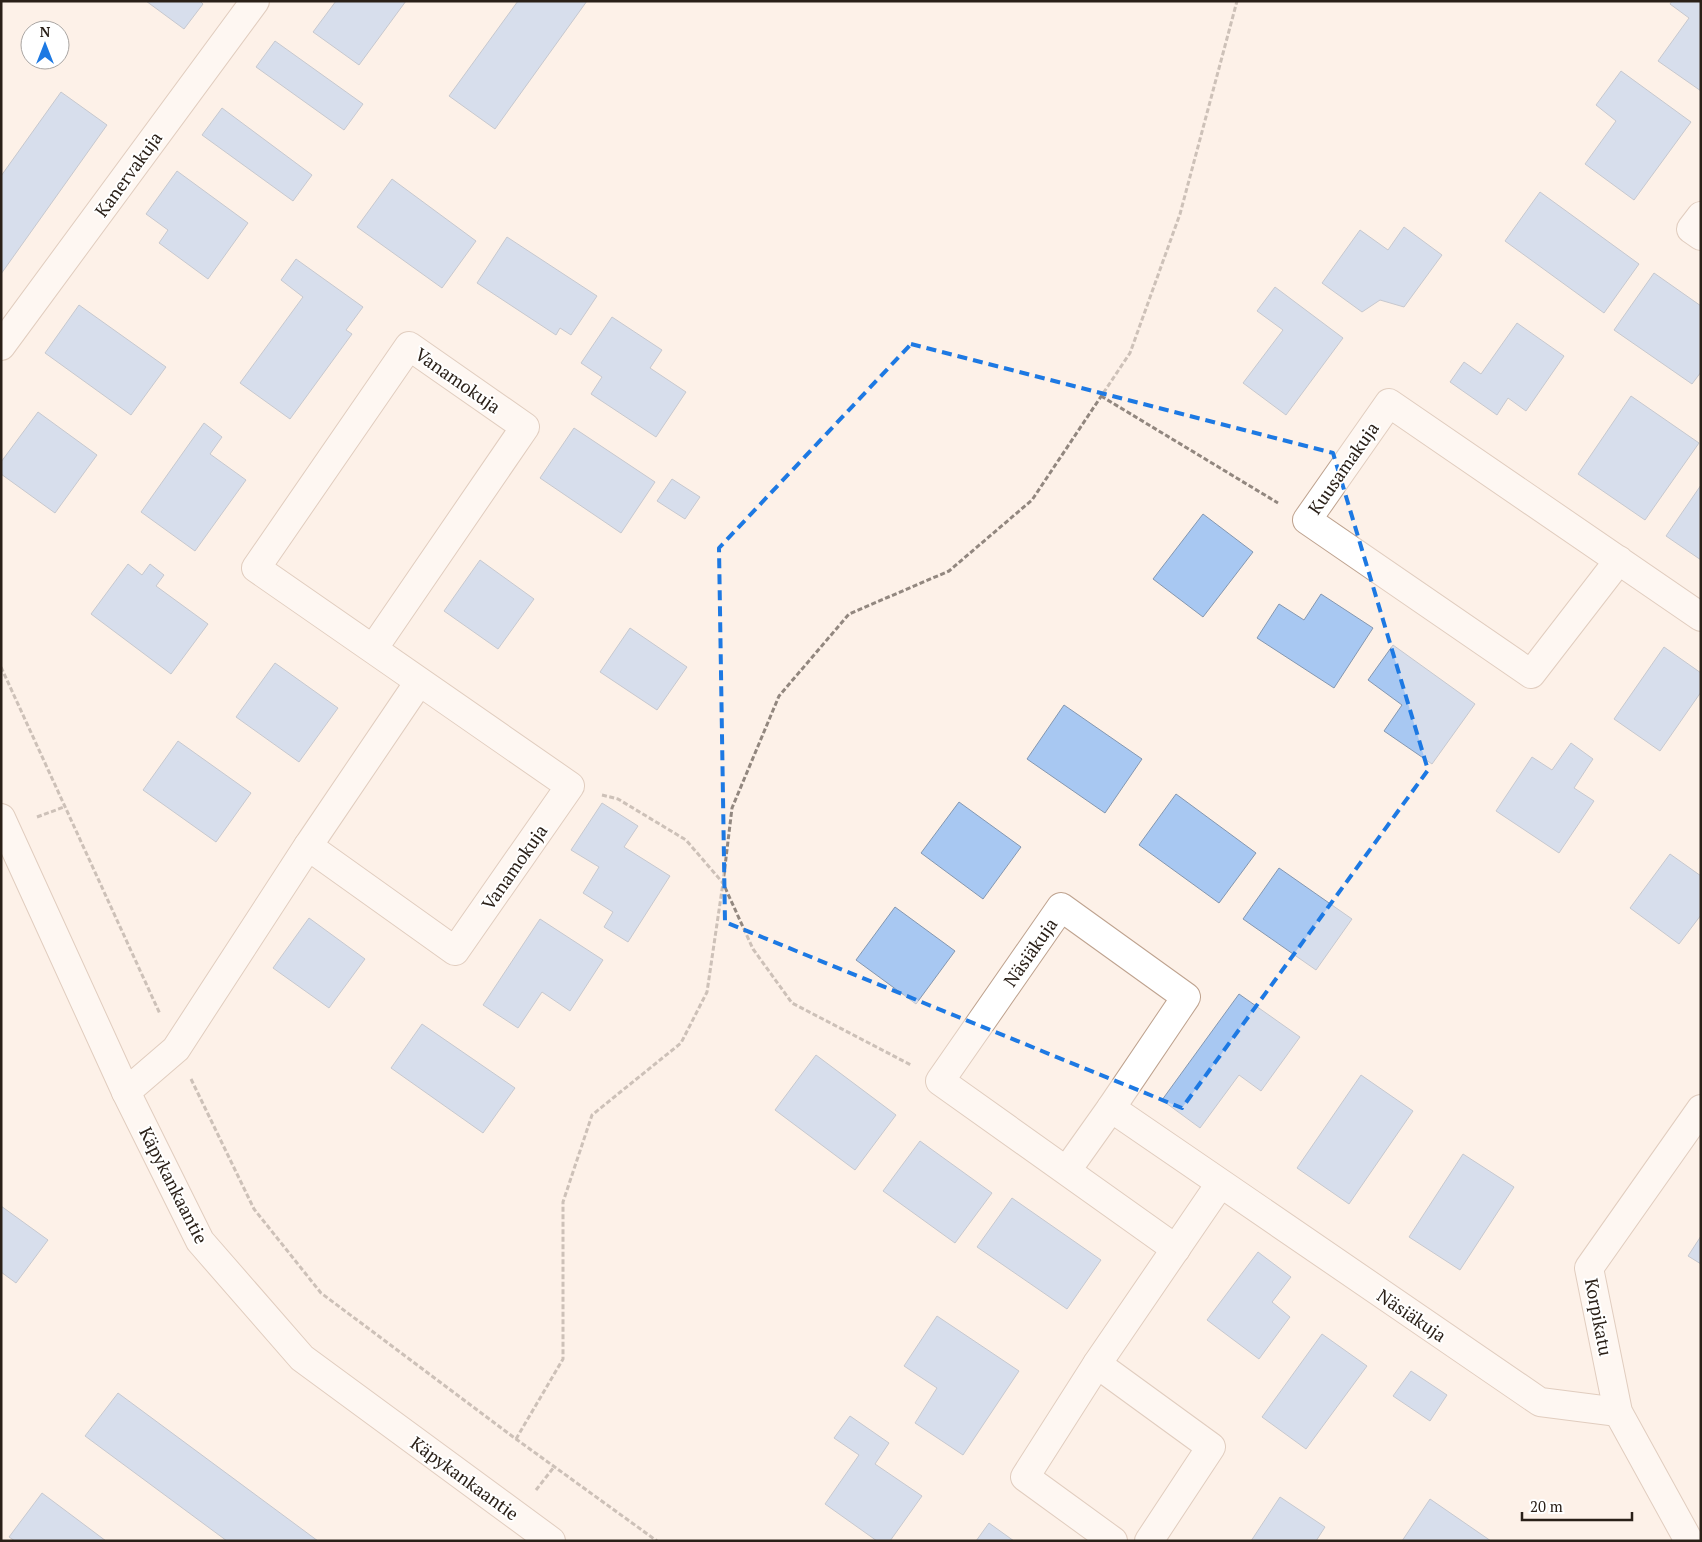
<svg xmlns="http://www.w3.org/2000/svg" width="1702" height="1542" font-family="'PT Serif',serif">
<rect width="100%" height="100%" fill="#fdf1e8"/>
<g fill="#a8c8f2" stroke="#8497b0">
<polygon points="146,1 200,1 203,4 184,29"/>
<polygon points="336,1 406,1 359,65 313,32"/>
<polygon points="518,1 587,1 495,129 449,96"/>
<polygon points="1672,1 1701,1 1701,91 1658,61 1689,18 1670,4"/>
<polygon points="275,41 363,104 344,130 256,67"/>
<polygon points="1621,71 1691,122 1634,200 1585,164 1616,121 1596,105"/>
<polygon points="61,92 107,125 1,274 1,176"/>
<polygon points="222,108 312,175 293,201 202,135"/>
<polygon points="177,171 248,223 208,279 159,243 168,230 146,214"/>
<polygon points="392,179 476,241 442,288 357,227"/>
<polygon points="1540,192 1639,264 1604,313 1505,241"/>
<polygon points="1404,227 1442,255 1404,307 1380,300 1362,312 1322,283 1360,230 1388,250"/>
<polygon points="507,237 597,296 571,335 560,328 556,335 477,283"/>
<polygon points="296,259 363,307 346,330 352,334 290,419 240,383 303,297 281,280"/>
<polygon points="1654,273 1701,306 1701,372 1692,384 1614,330"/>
<polygon points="1275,287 1343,338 1286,415 1243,383 1283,330 1257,311"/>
<polygon points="79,305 166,367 131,415 45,353"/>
<polygon points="612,317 662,350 650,368 686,392 656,437 591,394 602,377 581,363"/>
<polygon points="1517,323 1564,356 1526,411 1508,398 1497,415 1450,382 1464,362 1481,374"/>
<polygon points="1631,396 1699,443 1645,520 1578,474"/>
<polygon points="38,412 97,455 55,513 1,474 1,462"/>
<polygon points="204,423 222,437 210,454 246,480 195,551 141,512"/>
<polygon points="574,428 655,482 621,533 540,478"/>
<polygon points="672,479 700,497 685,519 657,501"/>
<polygon points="1701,485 1701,560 1666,536"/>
<polygon points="1203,514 1253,552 1203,617 1153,579"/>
<polygon points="480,560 534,599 498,649 444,611"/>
<polygon points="128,564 142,575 150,564 164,575 156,586 208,624 171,674 91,614"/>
<polygon points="1321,594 1373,628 1334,688 1257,638 1279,604 1304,620"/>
<polygon points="630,628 687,667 657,710 600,672"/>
<polygon points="1393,645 1475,704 1432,764 1384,731 1402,705 1368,680"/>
<polygon points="1664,647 1701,673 1701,692 1660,751 1614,719"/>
<polygon points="275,663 338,708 299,762 236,717"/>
<polygon points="1064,705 1142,759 1105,813 1027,759"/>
<polygon points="178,741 251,793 216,842 143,790"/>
<polygon points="1571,743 1593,759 1574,788 1594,801 1559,853 1496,811 1532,757 1552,770"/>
<polygon points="1176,794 1256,853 1219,903 1139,845"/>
<polygon points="959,802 1021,847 983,899 921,853"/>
<polygon points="602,803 638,826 624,847 670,876 628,942 604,927 613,912 583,893 599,867 571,850"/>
<polygon points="1670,854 1701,876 1701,915 1679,944 1630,908"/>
<polygon points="1279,868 1352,919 1316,970 1243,919"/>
<polygon points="895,907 955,951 916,1004 856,960"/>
<polygon points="309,918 365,959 329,1008 273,968"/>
<polygon points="540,919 603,960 570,1011 542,992 518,1028 483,1005"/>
<polygon points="1239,994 1300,1037 1261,1091 1239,1075 1200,1128 1162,1100"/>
<polygon points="422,1024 515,1088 483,1133 391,1068"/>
<polygon points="816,1055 896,1115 855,1170 775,1110"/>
<polygon points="1361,1075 1413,1111 1349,1204 1297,1168"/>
<polygon points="920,1141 992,1193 955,1243 883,1191"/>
<polygon points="1463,1154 1514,1187 1460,1270 1409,1237"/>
<polygon points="1012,1198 1101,1260 1067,1309 977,1247"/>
<polygon points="1,1206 48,1240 16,1283 1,1272"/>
<polygon points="1701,1236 1701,1264 1688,1256"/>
<polygon points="1258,1252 1291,1277 1272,1302 1290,1317 1259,1359 1207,1320"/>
<polygon points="937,1316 1019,1371 963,1455 915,1423 937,1388 904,1366"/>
<polygon points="1322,1334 1367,1366 1306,1449 1262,1417"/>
<polygon points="1411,1371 1447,1395 1430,1421 1393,1396"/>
<polygon points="118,1393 318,1541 227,1541 85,1436"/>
<polygon points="850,1416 889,1443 875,1464 922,1496 890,1541 877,1541 825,1504 859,1455 834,1438"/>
<polygon points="42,1493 106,1541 15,1541 9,1537"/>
<polygon points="1280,1497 1325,1527 1316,1541 1251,1541"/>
<polygon points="1430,1499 1491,1541 1402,1541"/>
<polygon points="989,1523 1014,1541 976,1541"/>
</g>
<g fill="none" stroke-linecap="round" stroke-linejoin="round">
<g stroke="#bea28e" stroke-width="30">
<g id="minor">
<polyline points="1701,216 1691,229 1701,236"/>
<polyline points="1,346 255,1"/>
<polyline points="1619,560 1531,674 1307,520 1389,403 1701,617"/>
<polyline points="1,818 126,1092 200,1241 302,1358 551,1541"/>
<polyline points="308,846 419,682"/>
<polyline points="126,1092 176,1049 308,846 455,951 570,786 256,568 409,346 525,427 373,649"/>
<polyline points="1111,1108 1540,1402 1618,1412"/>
<polyline points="1067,1170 1111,1108 1186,997 1061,907 940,1081 1176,1249"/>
<polyline points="1097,1364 1211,1447 1149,1541"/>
<polyline points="1113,1541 1025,1477 1097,1364 1220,1184"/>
<polyline points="1689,1541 1618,1412 1589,1268 1701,1109"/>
</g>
</g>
<g stroke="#92877f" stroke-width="3" stroke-dasharray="5 2.5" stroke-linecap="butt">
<polyline points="1101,396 1278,503"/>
<polyline points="1,667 160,1014"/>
<polyline points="602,795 618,799 686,840 723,883 753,949 792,1003 911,1065"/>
<polyline points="37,817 64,807"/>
<polyline points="191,1079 254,1209 321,1293 516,1439 657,1541"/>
<polyline points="516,1439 563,1359 563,1202 592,1115 681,1043 707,992 723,883 732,808 779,696 849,614 949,571 1032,500 1130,353 1180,214 1237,1"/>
<polyline points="536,1490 554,1467"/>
</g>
<use href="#minor" stroke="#fff" stroke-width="28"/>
</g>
<path d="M0 0H1702V1542H0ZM 911,344 L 1333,453 L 1428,770 L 1182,1108 L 725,922 L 719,548 Z" fill="#fdf1e8" fill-opacity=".55" fill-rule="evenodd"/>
<path fill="none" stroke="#1d79e3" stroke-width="4" stroke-dasharray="10 6" stroke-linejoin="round" d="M 911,344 L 1333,453 L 1428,770 L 1182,1108 L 725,922 L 719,548 Z"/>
<g text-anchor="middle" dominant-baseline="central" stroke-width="4" stroke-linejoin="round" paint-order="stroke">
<g font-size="18" fill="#2a2018" stroke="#fff">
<text transform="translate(128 174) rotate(-54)">Kanervakuja</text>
<text transform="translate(458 380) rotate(35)">Vanamokuja</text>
<text transform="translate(1343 468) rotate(-55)">Kuusamakuja</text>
<text transform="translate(514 867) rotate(-55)">Vanamokuja</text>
<text transform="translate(1030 952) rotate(-55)">Näsiäkuja</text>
<text transform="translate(174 1185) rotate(63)">Käpykankaantie</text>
<text transform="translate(1412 1315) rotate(34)">Näsiäkuja</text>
<text transform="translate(1599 1317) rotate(79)">Korpikatu</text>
<text transform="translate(465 1478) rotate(36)">Käpykankaantie</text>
</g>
</g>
<rect width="1702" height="1542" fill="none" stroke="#2a2018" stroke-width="5"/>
<g transform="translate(45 45)"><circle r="24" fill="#ffffff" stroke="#aaa6a3"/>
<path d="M0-4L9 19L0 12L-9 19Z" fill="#1d79e3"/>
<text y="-8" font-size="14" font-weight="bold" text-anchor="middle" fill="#2a2018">N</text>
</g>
<path d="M1522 1512v8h110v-8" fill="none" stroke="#2a2018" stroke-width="2.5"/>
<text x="1530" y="1512" font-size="15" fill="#2a2018" stroke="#ffffff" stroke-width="4" paint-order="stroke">20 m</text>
</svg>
